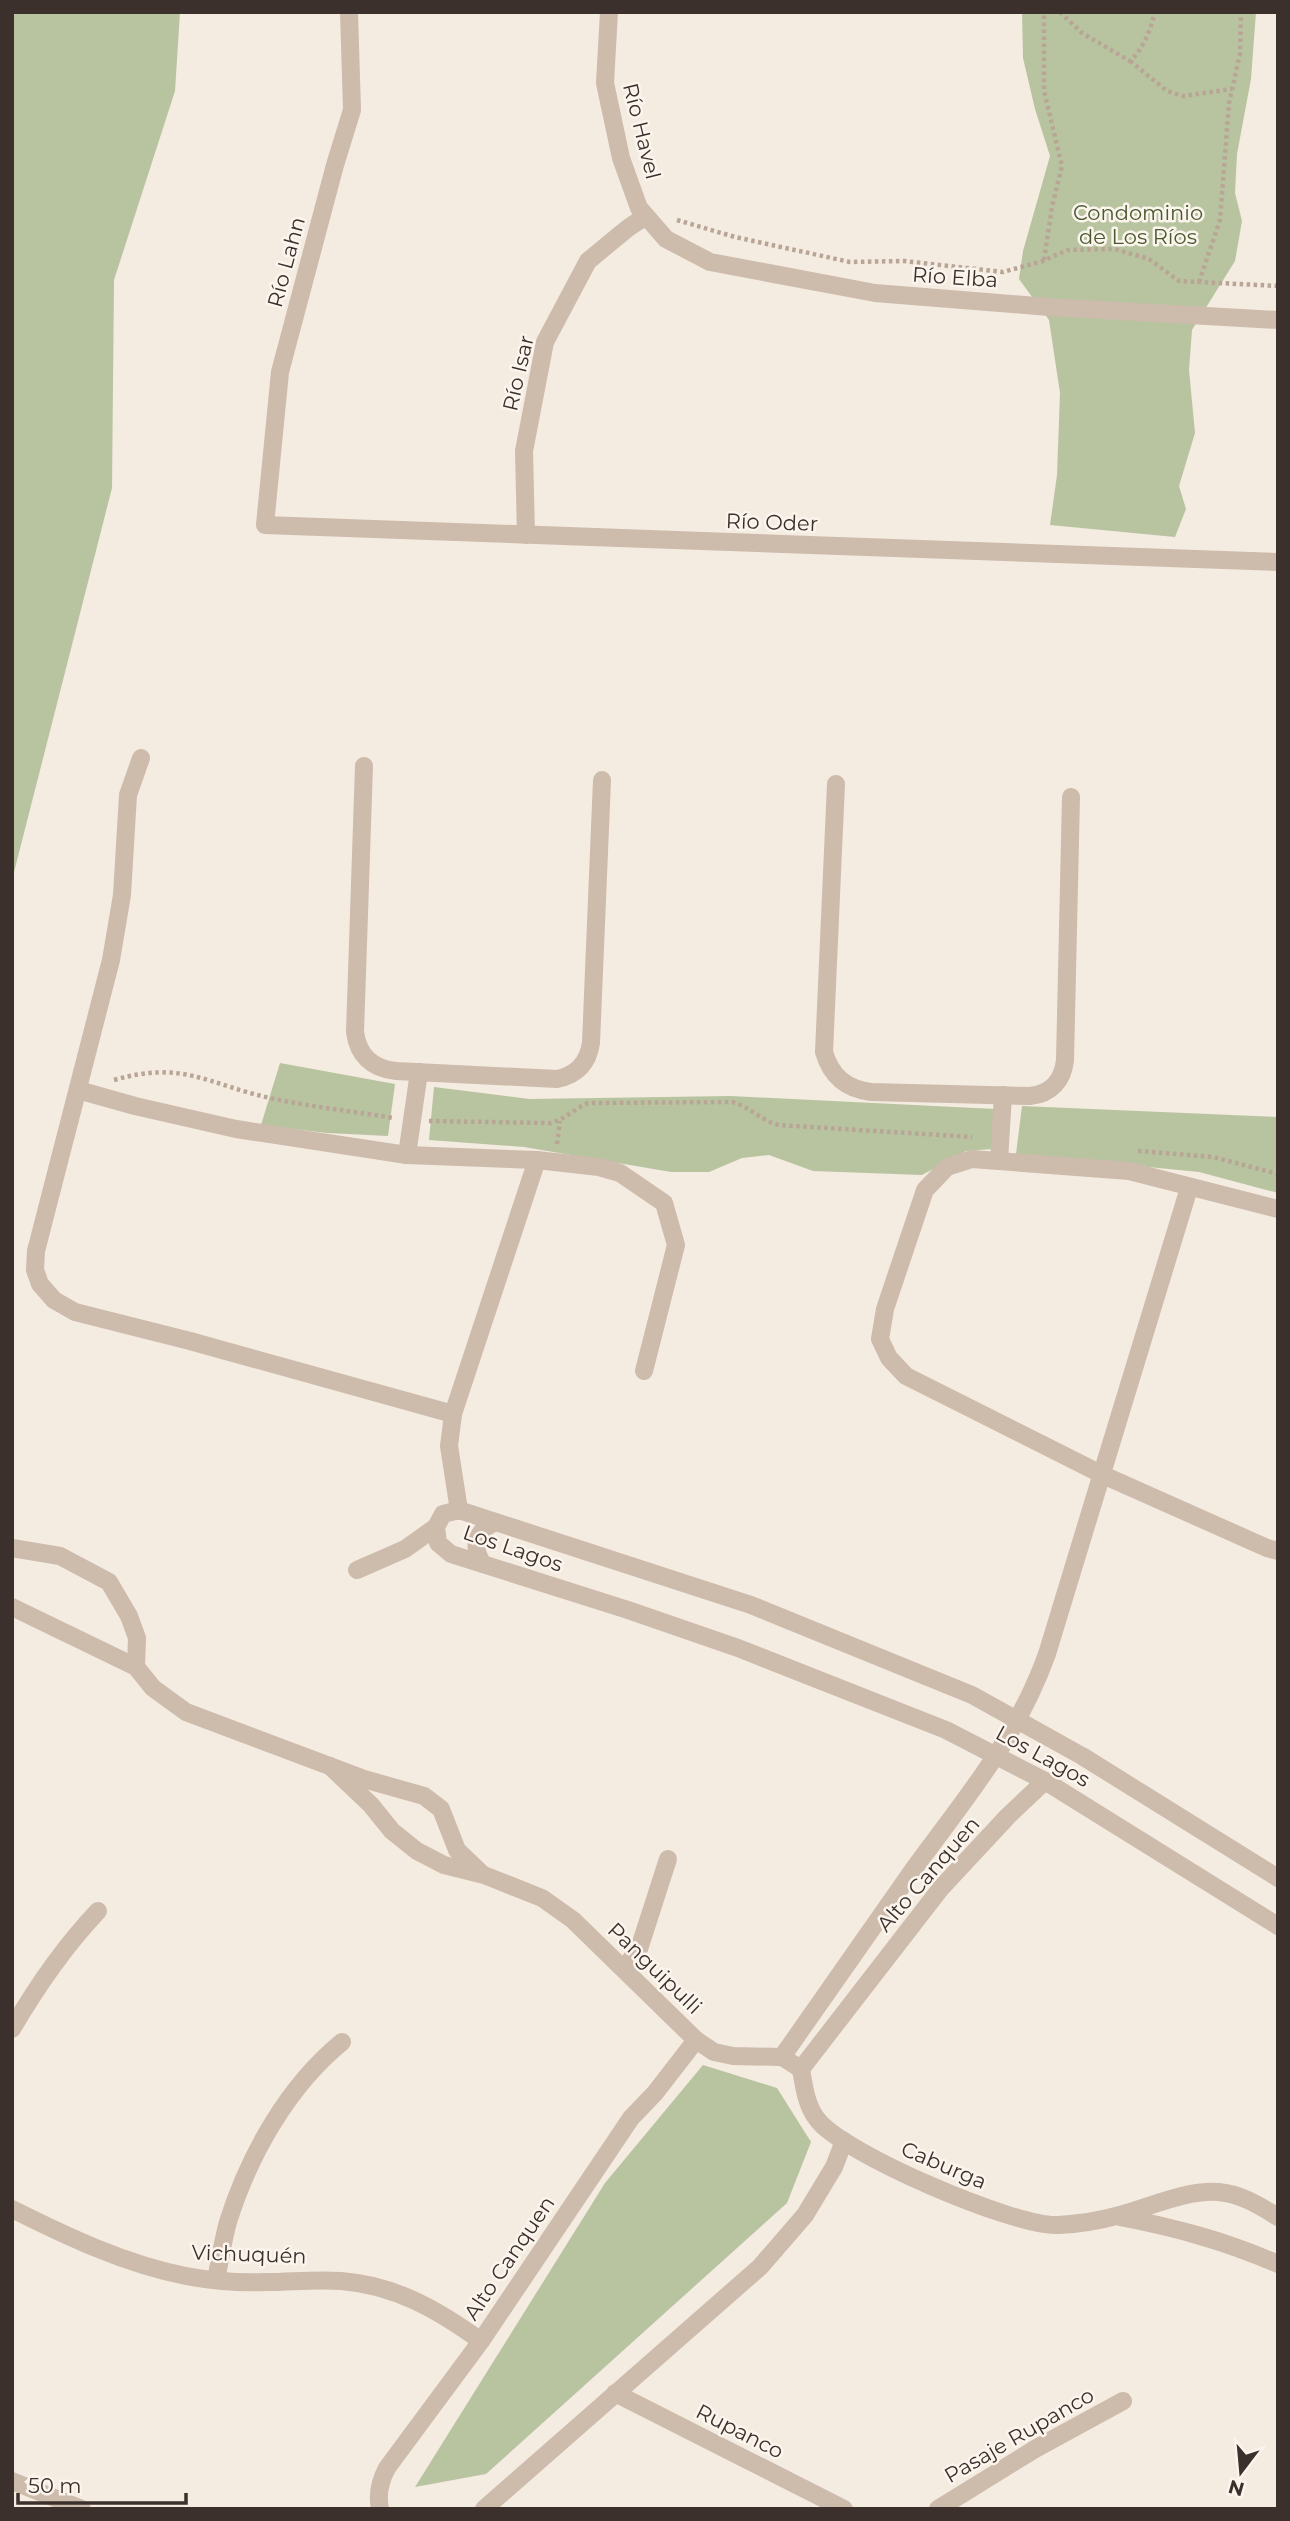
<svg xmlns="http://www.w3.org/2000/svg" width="1290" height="2521" font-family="Montserrat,sans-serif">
<rect width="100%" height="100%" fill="#f4ebe1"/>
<g fill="#b8c4a0">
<polygon points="12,12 180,12 175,91 114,280 112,488 12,880"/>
<polygon points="1022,12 1256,12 1251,79 1237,154 1235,193 1242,221 1235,261 1192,330 1189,370 1195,433 1179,486 1186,509 1175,537 1050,525 1057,475 1060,393 1049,320 1019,279 1023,251 1050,156 1035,109 1023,58"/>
<polygon points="280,1063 395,1084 388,1136 327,1133 261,1125"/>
<polygon points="434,1087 529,1099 731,1096 995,1109 992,1149 966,1151 922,1175 813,1171 769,1155 742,1158 709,1172 671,1172 524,1147 429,1140"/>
<polygon points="1022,1106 1278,1117 1278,1193 1199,1172 1016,1154"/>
<polygon points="703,2065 777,2088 811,2142 787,2203 486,2474 415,2487 605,2183"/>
</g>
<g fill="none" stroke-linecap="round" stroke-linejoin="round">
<g stroke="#b9a596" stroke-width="4.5" stroke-dasharray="3.5 3.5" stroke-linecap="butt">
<path d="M 1060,12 L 1082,33 L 1130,61 C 1144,48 1150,31 1155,12"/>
<polyline points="1130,61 1167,91 1183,96 1232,89"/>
<polyline points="677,220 735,237 850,262 904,261 1003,272 1043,261 1067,250 1115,249 1149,259 1179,281 1278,286"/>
<polyline points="1044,260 1052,207 1062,166 1044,91 1044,12"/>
<polyline points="1199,282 1220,220 1229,103 1240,54 1241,12"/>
<path d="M 114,1080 C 183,1060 207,1084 270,1098 C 311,1107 352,1111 393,1118"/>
<path d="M 429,1121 L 551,1123 C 565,1119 574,1109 588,1103 L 732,1102 C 749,1106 761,1121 779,1125 L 972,1137"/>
<polyline points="557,1144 560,1121"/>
<polyline points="1138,1151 1213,1157 1278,1174"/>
</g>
<g stroke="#cdbbac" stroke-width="18">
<polyline points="349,12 352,110 335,165 280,372 265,525 1278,562"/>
<polyline points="609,12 605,83 621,158 639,208 666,239 710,262 875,293 1049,307 1278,320"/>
<polyline points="526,535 524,451 545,342 588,261 628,228 646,216"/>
<polyline points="141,758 128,795 122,895 111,960 36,1251 35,1270 40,1284 54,1300 75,1312 190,1341 453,1414"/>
<path d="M 364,766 L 355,1032 C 358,1055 372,1069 396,1071 L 557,1079 C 577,1075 588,1063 591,1043 L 602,780"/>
<path d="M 836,784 L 824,1052 C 831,1076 846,1089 871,1092 L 1030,1096 C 1051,1094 1063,1080 1065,1060 L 1071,797"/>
<polyline points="78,1090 135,1106 236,1129 407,1155 537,1160 599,1167 620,1173 664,1203 676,1245 644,1371"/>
<polyline points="407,1155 419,1072"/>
<polyline points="999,1161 1003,1095"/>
<polyline points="1278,1209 1129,1171 972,1159 947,1167 925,1190 885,1309 880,1339 889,1358 906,1376 1103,1475 1267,1548 1278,1551"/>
<polyline points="459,1510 449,1446 453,1414 537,1160"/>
<polyline points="12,1548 60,1556 109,1582 129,1616 137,1638 136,1667"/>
<path d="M 483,1564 C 471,1547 476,1531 495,1522"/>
<polyline points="357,1570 405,1549 436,1527"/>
<polyline points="12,1607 136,1667 153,1688 186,1712 364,1779 424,1796 441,1809 457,1850 481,1873"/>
<polyline points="330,1766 371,1805 392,1831 417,1851 444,1865 484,1875 542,1898 573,1920 696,2040 714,2052 733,2056 782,2057 801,2069"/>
<polyline points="1278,1878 1082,1756 972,1695 751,1605 459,1510 443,1514 436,1527 438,1543 451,1554 628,1610 738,1648 946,1730 1045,1781 1278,1926"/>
<polyline points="624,1968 639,1949 668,1859"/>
<path d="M 12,2029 C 37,1986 64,1947 98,1911"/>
<path d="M 782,2057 C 826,1995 869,1932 913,1870 C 966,1797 1016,1740 1047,1654 L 1189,1188"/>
<path d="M 801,2069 C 804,2086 806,2105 817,2119 C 841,2153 1017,2228 1058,2225 C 1078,2224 1098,2221 1116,2216 C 1151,2207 1183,2190 1219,2192 C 1241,2194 1260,2206 1278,2217"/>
<polyline points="801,2069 941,1888 1008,1816 1045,1781"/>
<path d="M 12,2209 C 68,2237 125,2264 186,2276 C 212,2281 240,2283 266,2282 C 291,2282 316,2279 341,2281 C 395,2285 438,2310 481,2341"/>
<path d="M 1120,2217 C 1177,2228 1225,2241 1278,2264"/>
<path d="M 216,2280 C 220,2260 223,2240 228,2222 C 249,2155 288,2086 342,2042"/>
<polyline points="615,2393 844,2509"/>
<polyline points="12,2481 82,2509"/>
<path d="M 380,2509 C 377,2495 380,2481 387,2468 L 481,2341 L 631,2118 L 655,2093 L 696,2040"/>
<polyline points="484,2509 760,2267 805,2215 834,2167 844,2141"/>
<polyline points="938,2509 1035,2449 1123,2401"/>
</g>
</g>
<g text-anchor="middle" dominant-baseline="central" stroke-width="5" stroke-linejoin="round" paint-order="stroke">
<g font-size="21" fill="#3b302b" stroke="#fbf5ee">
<text transform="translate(642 131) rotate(76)">Río Havel</text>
<text transform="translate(286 262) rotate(-75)">Río Lahn</text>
<text transform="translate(955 277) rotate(4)">Río Elba</text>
<text transform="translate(518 373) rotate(-77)">Río Isar</text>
<text transform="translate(772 522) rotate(2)">Río Oder</text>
<text transform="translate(513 1548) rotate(19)">Los Lagos</text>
<text transform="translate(1043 1756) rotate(29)">Los Lagos</text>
<text transform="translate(928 1874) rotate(-49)">Alto Canquen</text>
<text transform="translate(655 1968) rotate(44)">Panguipulli</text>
<text transform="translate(944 2165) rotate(23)">Caburga</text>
<text transform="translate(249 2254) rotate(2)">Vichuquén</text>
<text transform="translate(509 2258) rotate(-56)">Alto Canquen</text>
<text transform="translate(740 2431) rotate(27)">Rupanco</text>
<text transform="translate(1019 2435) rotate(-30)">Pasaje Rupanco</text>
</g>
<g font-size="21" fill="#4a5a2e" stroke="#fbf5ee">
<text x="1138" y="212">Condominio<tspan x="1138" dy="24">de Los Ríos</tspan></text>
</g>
</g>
<rect width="1290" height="2521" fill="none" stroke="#3b302b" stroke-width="28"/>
<g transform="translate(1241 2472) rotate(196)" stroke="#fbf5ee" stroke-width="5" paint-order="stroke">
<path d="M0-5L12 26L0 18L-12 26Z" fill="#3b302b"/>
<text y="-10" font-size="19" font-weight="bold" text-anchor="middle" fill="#3b302b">N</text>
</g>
<path d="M18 2493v10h168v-10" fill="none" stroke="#3b302b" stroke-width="3.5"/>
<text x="28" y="2493" font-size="21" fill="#3b302b" stroke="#fbf5ee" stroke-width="5" paint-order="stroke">50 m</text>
</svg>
